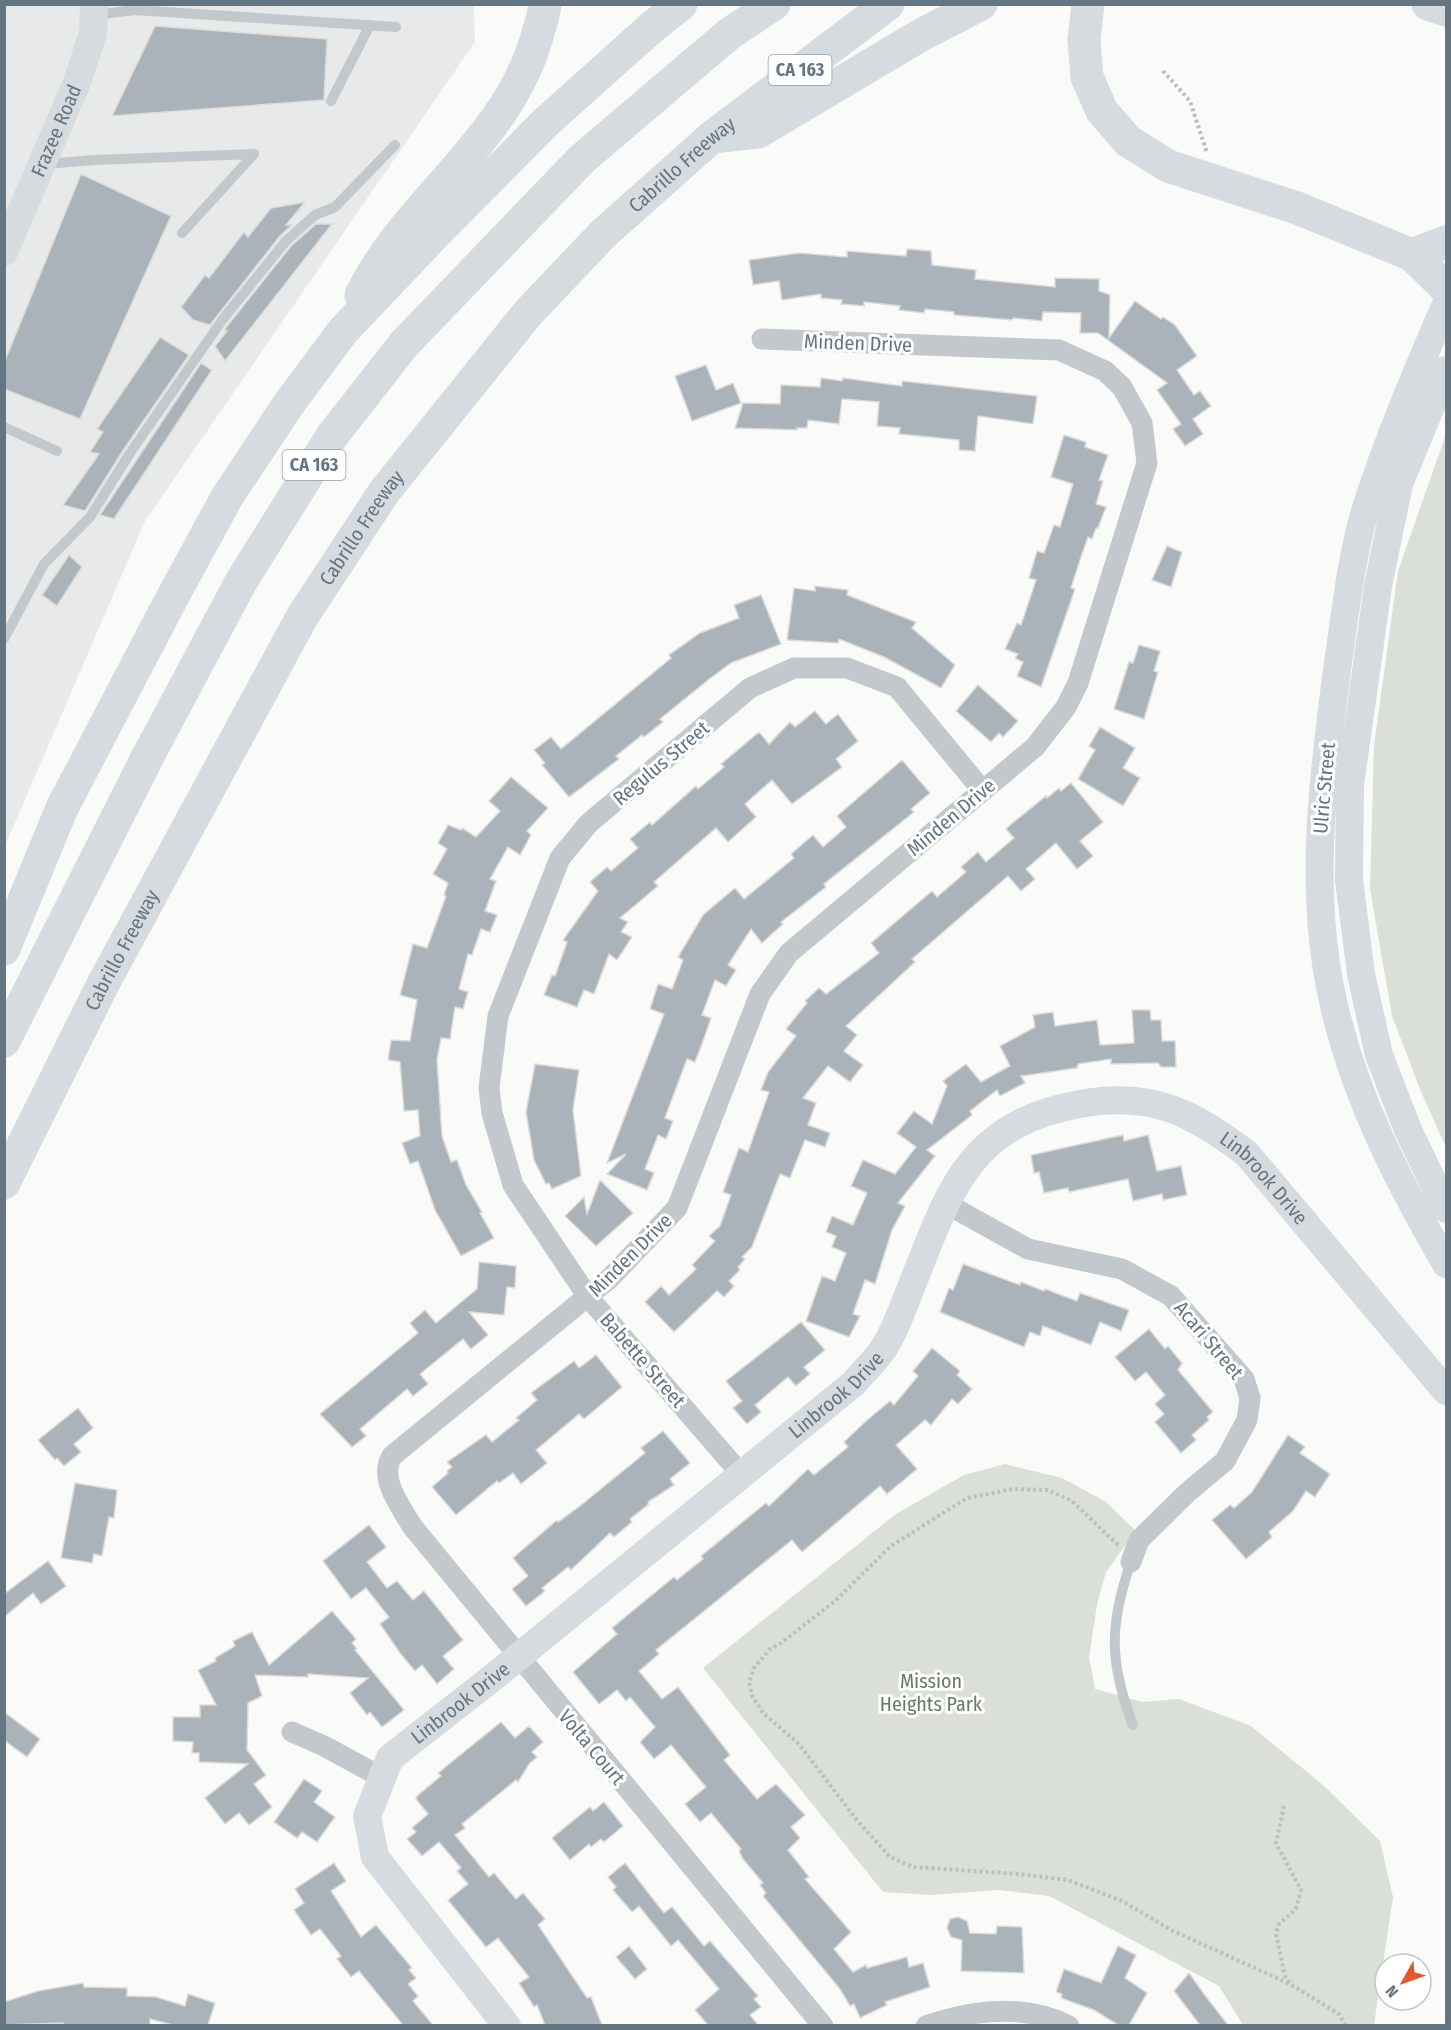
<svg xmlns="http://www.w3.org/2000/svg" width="1451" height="2030" font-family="'Fira Sans Condensed',sans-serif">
<rect width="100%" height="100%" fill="#fafaf8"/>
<polygon fill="#e8e9e9" points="5,5 474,5 475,42 145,521 5,846"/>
<g fill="#dadfd7">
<polygon points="1446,434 1446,1147 1422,1094 1392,1016 1370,889 1374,746 1398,571"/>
<polygon points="1005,1464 1062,1478 1106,1502 1136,1531 1106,1572 1097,1605 1089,1657 1095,1689 1143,1702 1179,1699 1251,1726 1323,1785 1380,1841 1393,1897 1374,2025 1243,2025 1219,1986 1049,1896 998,1890 931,1895 883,1892 703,1668 896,1514 964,1475"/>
</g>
<g fill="#aab3b9" stroke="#dcdcda" stroke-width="1.5">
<polygon points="155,26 327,39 324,100 112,116"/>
<polygon points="81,174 171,216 80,419 4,389 4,363"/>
<polygon points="305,202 286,225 292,225 280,236 210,325 193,320 181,307 205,275 209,278 244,232 248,237 271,208"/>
<polygon points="316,224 332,224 225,361 215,346 227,331 224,330 291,246"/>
<polygon points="907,249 931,251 932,265 976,270 975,279 1055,287 1055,278 1099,279 1099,291 1110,295 1109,338 1135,301 1161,319 1163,317 1175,325 1197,356 1177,370 1194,395 1200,391 1211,406 1193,419 1203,434 1185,446 1173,429 1181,424 1157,390 1167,383 1098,333 1080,333 1081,313 1043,312 1042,321 1013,318 1012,320 954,315 954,312 925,309 924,313 899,310 900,306 864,302 864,306 841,304 842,300 821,298 821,294 782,300 779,281 753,285 749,260 799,253 847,257 847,251 906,256"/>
<polygon points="160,337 189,355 124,449 85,511 63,505 99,454 90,452 103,432 97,429"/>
<polygon points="201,363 212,370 114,519 100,515"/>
<polygon points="706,365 716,390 733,383 741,403 692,421 675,376"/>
<polygon points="821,378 842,381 843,378 902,386 902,381 1037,396 1033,424 978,416 975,451 959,450 959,440 899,434 900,428 877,426 879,402 842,399 839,424 808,420 807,428 797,428 797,430 735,428 743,403 780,404 781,385 820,387"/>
<polygon points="1064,435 1086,442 1085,447 1108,455 1099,480 1103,481 1096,504 1106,507 1098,528 1096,528 1092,539 1088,537 1082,554 1071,588 1075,589 1041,687 1017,676 1023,662 1015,658 1018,654 1005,649 1017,623 1021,625 1036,580 1029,578 1037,551 1044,553 1054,525 1060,527 1073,484 1051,477"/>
<polygon points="1167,546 1182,552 1171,587 1152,580"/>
<polygon points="69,555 82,567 57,606 42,595"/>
<polygon points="815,586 848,590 847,595 916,622 912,628 955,665 941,688 884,657 839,639 838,643 787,640 794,588 815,591"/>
<polygon points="761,595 781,644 731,663 708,680 660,719 663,722 644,737 642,735 616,756 619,759 569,797 542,765 545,763 534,750 551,737 561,749 671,658 669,655 700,633 739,618 734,605"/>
<polygon points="1139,645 1160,651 1154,671 1158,672 1144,719 1114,709 1129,662 1133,663"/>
<polygon points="978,685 1018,721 1003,737 999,733 991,742 956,711"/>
<polygon points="815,711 826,724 838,714 858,741 836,759 842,767 792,804 772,780 745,804 756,817 728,842 716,828 654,882 658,886 620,918 628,922 621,932 632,937 617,960 609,954 594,994 584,990 577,1007 544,995 552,975 555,976 567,942 563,940 598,891 590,882 607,867 611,871 638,848 630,839 650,822 652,825 696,786 698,789 724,767 721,764 759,732 769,744 790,722 795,727"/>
<polygon points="1100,727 1135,748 1123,768 1140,778 1123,806 1078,779 1095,750 1089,746"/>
<polygon points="902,760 930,793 911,809 914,812 824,884 826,887 781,922 783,924 762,943 751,929 728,965 736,970 726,986 715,980 702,1015 711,1018 702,1044 695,1062 687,1059 666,1115 665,1118 673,1121 666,1139 658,1135 645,1169 654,1173 647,1190 607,1174 626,1154 607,1163 664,1014 650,1009 658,984 672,989 683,960 678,957 703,915 735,888 744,899 794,858 791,854 813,835 823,847 846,827 837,816"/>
<polygon points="511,777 548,808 527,831 531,835 520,855 508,847 490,879 496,881 485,911 497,915 490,932 481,929 472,955 468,954 459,989 468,992 463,1009 455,1007 450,1039 441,1038 437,1060 442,1136 451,1162 457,1160 466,1185 482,1212 480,1213 494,1238 461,1256 435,1210 418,1161 410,1164 402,1143 420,1136 418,1110 404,1111 400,1062 388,1060 391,1040 410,1041 417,1000 400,995 413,944 427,948 446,896 444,895 448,883 433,874 447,849 438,843 448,825 461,830 462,828 476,837 500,811 489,801"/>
<polygon points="1071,783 1103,822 1080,841 1093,856 1077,869 1056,843 1026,869 1035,879 1021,891 1008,876 912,959 915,962 846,1026 857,1035 844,1051 863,1065 850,1082 828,1066 803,1098 816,1103 808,1125 830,1133 825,1147 805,1140 790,1178 780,1174 752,1247 742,1257 745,1259 738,1267 740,1270 729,1281 734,1286 724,1297 717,1291 674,1332 645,1302 661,1286 669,1295 696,1269 692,1265 715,1241 709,1236 720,1226 731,1195 723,1192 739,1148 748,1152 769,1092 761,1090 768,1072 796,1036 786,1029 807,1003 805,1001 819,988 826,994 879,953 871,943 932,891 937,897 966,872 961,867 978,852 986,862 1014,838 1006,829 1010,825 1046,796 1047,798 1059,788 1061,791"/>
<polygon points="1132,1010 1150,1010 1151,1020 1161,1020 1162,1041 1175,1041 1176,1067 1161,1067 1158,1063 1111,1064 1111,1059 1078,1064 1077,1068 1021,1076 1025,1083 1000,1096 997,1090 970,1111 972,1115 927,1150 935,1156 898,1203 905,1206 892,1230 875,1284 865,1280 853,1314 860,1316 849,1337 806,1321 822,1276 835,1281 846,1253 832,1247 836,1236 826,1232 832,1216 853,1225 867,1193 851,1186 863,1160 895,1174 916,1147 897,1133 914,1111 932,1124 947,1086 943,1081 966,1064 981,1082 1010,1066 1000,1046 1035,1027 1033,1015 1053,1012 1055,1026 1097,1020 1100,1045 1134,1043"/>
<polygon points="535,1064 579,1070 573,1110 581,1176 552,1189 549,1183 546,1184 534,1160 526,1112"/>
<polygon points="1123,1135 1124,1141 1148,1135 1157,1171 1181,1166 1187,1195 1163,1200 1162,1194 1133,1201 1128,1179 1069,1192 1068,1188 1044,1193 1039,1172 1034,1173 1031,1155"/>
<polygon points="600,1180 633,1213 596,1246 565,1216 584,1197 587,1214"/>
<polygon points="479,1262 516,1266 515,1288 507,1287 504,1315 469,1312 488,1335 471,1349 463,1339 420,1374 428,1384 413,1396 407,1389 360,1429 366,1436 352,1447 320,1414 418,1333 410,1323 425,1310 436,1323 477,1289"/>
<polygon points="963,1264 1020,1285 1021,1282 1044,1291 1045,1289 1077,1301 1080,1293 1129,1310 1121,1331 1100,1322 1091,1345 1043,1326 1040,1336 1030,1332 1024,1347 940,1312 949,1288 953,1290"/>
<polygon points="801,1322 825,1350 804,1367 810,1374 796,1386 788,1377 755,1405 761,1412 747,1424 733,1408 742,1401 726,1381"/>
<polygon points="1149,1329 1165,1349 1168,1346 1182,1363 1178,1370 1213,1412 1207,1417 1209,1420 1192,1435 1196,1440 1181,1453 1155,1422 1164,1414 1155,1404 1165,1395 1146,1372 1135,1381 1115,1357"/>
<polygon points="932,1348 960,1371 957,1375 972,1389 958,1404 952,1399 931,1425 925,1420 896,1445 917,1469 887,1494 880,1486 802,1552 792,1540 656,1650 659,1654 639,1671 662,1699 678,1687 730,1755 724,1760 757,1799 776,1784 805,1815 791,1827 800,1838 788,1850 809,1877 805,1879 851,1932 834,1949 853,1972 866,1965 867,1968 907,1957 909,1967 923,1963 930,1987 885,2002 887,2005 860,2018 854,2004 850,2006 840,1989 763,1896 766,1893 760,1885 763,1883 743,1859 739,1851 741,1849 711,1813 700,1822 685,1804 706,1787 671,1745 654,1759 640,1742 655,1727 630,1697 626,1701 617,1690 599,1704 573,1672 617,1634 612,1628 630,1613 674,1577 677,1580 703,1559 701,1556 766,1503 769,1506 808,1469 814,1475 848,1447 844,1442 865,1422 890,1401 894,1405 918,1376 913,1371"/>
<polygon points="596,1355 622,1387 584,1419 579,1414 536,1450 547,1463 521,1484 513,1473 499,1483 497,1481 456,1515 432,1487 448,1473 447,1471 452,1467 447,1462 486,1435 492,1442 519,1420 516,1418 537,1400 531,1393 574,1361 579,1368"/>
<polygon points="78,1408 93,1428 74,1444 81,1452 64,1466 57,1458 55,1460 38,1440"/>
<polygon points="663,1431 690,1463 670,1479 674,1485 648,1502 649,1504 630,1519 632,1522 614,1537 610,1533 571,1570 568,1567 542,1588 545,1591 526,1606 512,1589 528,1576 513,1558 557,1520 558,1522 580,1506 645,1453 641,1448"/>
<polygon points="1288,1435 1305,1447 1300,1453 1330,1474 1315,1497 1306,1491 1293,1511 1269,1532 1272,1537 1246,1559 1212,1520 1230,1505 1234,1508 1252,1492"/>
<polygon points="75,1483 117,1490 114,1518 109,1517 102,1556 94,1554 92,1563 61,1558"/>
<polygon points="369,1525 386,1547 367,1562 387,1588 397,1581 413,1600 424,1591 463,1640 443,1656 454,1669 437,1684 422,1665 415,1671 400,1653 380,1624 389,1617 366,1588 351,1599 323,1561"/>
<polygon points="48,1561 66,1586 41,1604 33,1593 4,1617 4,1594"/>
<polygon points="332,1611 356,1639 352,1643 357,1649 355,1650 404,1710 382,1727 370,1712 367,1715 350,1693 368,1678 308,1674 308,1677 255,1675 262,1696 248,1703 247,1750 266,1775 254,1784 272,1807 249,1825 239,1813 225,1824 205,1798 248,1764 199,1762 199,1753 192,1753 193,1742 173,1741 173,1717 200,1717 200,1705 216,1705 198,1670 216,1661 215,1658 235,1646 233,1641 252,1632 269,1665"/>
<polygon points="4,1712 40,1739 27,1757 4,1740"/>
<polygon points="501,1722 515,1738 529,1726 543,1742 532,1752 537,1757 529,1764 518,1782 516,1780 462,1824 465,1828 455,1835 489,1877 494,1873 516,1899 523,1893 545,1919 538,1925 587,1998 591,1997 602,2025 545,2025 537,2005 534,2007 519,1983 529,1977 498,1938 486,1947 448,1900 468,1884 457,1871 461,1868 439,1842 422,1856 407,1839 416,1832 412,1828 428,1814 416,1799 417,1796 441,1776 438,1773"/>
<polygon points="304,1779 322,1791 314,1802 335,1817 317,1842 302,1832 297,1838 274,1822"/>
<polygon points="604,1802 623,1826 604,1842 601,1839 591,1847 589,1844 570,1860 552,1838 590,1807 593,1811"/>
<polygon points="334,1863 346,1881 331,1891 361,1937 376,1925 412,1968 409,1970 416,1978 408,1984 418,1996 413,2001 433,2025 403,2025 359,1971 351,1977 337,1959 341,1956 320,1929 311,1935 294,1910 304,1903 295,1889"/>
<polygon points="625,1863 664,1913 672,1907 704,1946 710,1941 758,1996 754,1999 761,2007 750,2015 758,2025 708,2025 695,2010 719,1989 678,1940 671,1946 639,1906 632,1912 613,1890 616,1887 608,1877"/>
<polygon points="958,1917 967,1921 970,1933 996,1934 997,1926 1022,1927 1024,1973 961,1971 962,1940 951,1937 947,1928 950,1919"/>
<polygon points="629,1946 647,1969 635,1979 616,1957"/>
<polygon points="1118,1946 1136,1955 1125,1978 1147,1993 1129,2025 1118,2025 1094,2010 1061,1998 1062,1994 1056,1992 1064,1969 1101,1983"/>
<polygon points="1189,1973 1204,1994 1228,2025 1200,2025 1174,1991"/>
<polygon points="83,1983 84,1987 127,1988 127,1996 156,1997 185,2006 188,1994 215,2003 208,2025 173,2025 150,2019 150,2025 64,2025 63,2023 4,2025 4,2002 38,1991"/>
</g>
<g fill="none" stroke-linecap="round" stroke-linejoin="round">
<g stroke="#bbbfc2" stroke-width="4" stroke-dasharray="3 3" stroke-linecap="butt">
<polyline points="1163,71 1190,101 1207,153"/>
<polyline points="1118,1545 1072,1501 1048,1490 1013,1489 967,1498 891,1546 835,1601 781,1643 770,1649 754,1668 749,1682 752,1696 763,1713 799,1744 856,1819 890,1857 913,1867 1019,1874 1068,1880 1122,1901 1171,1930 1290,1984"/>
<polyline points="1284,1806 1276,1843 1301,1890 1296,1909 1279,1924 1276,1934 1285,1976 1290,1984 1339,2014 1346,2026"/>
</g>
<g stroke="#c3c8cc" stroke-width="10">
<polyline points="95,15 135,10 396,27"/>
<polyline points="331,101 370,25"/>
<polyline points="45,164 94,160 254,154 182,233"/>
<polyline points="4,427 57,451"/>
<polyline points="4,639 44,564 90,517 130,453 223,319 286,241 315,215 335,207 395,145"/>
<path d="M 1131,1562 C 1109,1625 1109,1662 1133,1725"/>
</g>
<g stroke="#c3c8cc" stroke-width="21">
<path d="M 762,339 L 1059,350 L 1105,371 L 1122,387 L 1142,423 L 1147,463 L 1078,683 L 1066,707 L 1035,747 L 789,953 L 760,994 L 677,1208 L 610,1278 L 392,1456 C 378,1478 401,1507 412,1526 L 823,2026"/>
<polyline points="945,1203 1028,1249 1122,1269 1171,1296 1244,1379 1250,1398 1247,1420 1225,1461 1188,1492 1139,1540 1131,1562"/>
<polyline points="741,1474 588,1297 513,1185 492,1113 489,1088 498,1016 560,858 589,823 750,688 794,668 847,668 897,687 982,790"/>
<polyline points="292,1732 324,1746 381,1777"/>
<path d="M 926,2026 C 972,2010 1024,2003 1069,2026"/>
</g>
<g stroke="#d6dbdf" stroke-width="28">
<path id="s1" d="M 4,252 L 77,82 L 93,33 L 94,4"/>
<path d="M 1446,304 C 1417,371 1387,441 1365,511 C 1350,563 1345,617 1337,670 C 1323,780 1308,891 1333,1001 C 1354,1096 1398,1181 1446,1264"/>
<polyline points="1446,370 1399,484 1378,586 1350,785 1349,880 1361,974 1379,1055 1408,1130 1446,1209"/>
<path id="s2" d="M 507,2026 L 375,1857 L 367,1816 L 390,1758 L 496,1675 L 854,1383 C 863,1372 873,1363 881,1352 C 894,1334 902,1310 910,1290 C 948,1195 966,1124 1080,1104 C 1151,1091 1192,1112 1247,1154 L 1446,1391"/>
</g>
<g stroke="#d6dbdf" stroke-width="33">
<polyline points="1088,4 1084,40 1087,77 1102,111 1128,141 1168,166 1297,208 1412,255 1446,288"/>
<polyline points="1428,4 1446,10"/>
<polyline points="712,137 758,132 921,35 981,4"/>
<polyline points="1412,255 1446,242"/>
<path d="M 361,295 C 407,201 505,144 536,40 C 539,28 544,16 545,4"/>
<polyline points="4,949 62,808 172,598 227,497 288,405 343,331 435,234 546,122 651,28 681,4"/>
<polyline points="4,1041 148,756 242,580 332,436 404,344 582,159 729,34 774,4"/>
<path id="s3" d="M 4,1183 L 103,984 L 302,617 L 384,492 L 528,313 L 603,234 L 712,137 L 888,4"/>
</g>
</g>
<g text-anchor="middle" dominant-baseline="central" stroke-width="6" stroke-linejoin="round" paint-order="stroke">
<g fill="#fff" stroke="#939fa8" stroke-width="1.5">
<rect x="768.5" y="55" width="63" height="30" rx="4.5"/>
<rect x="282.5" y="450" width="63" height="30" rx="4.5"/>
</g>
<g font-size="18" font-weight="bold" fill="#657683">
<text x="800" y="70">CA 163</text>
<text x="314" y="465">CA 163</text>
</g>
<g font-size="20" fill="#657683" stroke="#fff">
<text stroke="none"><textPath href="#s1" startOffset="132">Frazee Road</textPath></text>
<text stroke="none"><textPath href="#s3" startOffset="1233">Cabrillo Freeway</textPath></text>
<text transform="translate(858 343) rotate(2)">Minden Drive</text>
<text stroke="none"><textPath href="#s3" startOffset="747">Cabrillo Freeway</textPath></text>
<text transform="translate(661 763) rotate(-40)">Regulus Street</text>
<text transform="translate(1324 788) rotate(-85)">Ulric Street</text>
<text transform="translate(951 817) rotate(-40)">Minden Drive</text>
<text stroke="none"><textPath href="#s3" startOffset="261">Cabrillo Freeway</textPath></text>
<text stroke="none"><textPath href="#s2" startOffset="1503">Linbrook Drive</textPath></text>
<text transform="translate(630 1255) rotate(-45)">Minden Drive</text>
<text transform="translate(1209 1340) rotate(50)">Acari Street</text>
<text transform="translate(643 1360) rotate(49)">Babette Street</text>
<text stroke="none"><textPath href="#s2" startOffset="894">Linbrook Drive</textPath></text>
<text stroke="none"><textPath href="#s2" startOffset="408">Linbrook Drive</textPath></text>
<text transform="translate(592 1747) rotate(50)">Volta Court</text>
</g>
<g font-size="20" fill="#687a64" stroke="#fff">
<text x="931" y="1681">Mission<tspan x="931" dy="23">Heights Park</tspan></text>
</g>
</g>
<rect width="1451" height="2030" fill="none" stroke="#657683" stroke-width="12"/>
<g transform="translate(1403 1982) rotate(230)"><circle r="28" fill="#ffffff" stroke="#c1c8cd" stroke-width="1.5"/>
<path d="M0-4.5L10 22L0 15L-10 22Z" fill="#e4572e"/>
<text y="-9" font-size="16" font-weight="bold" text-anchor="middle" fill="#657683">N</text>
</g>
</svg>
